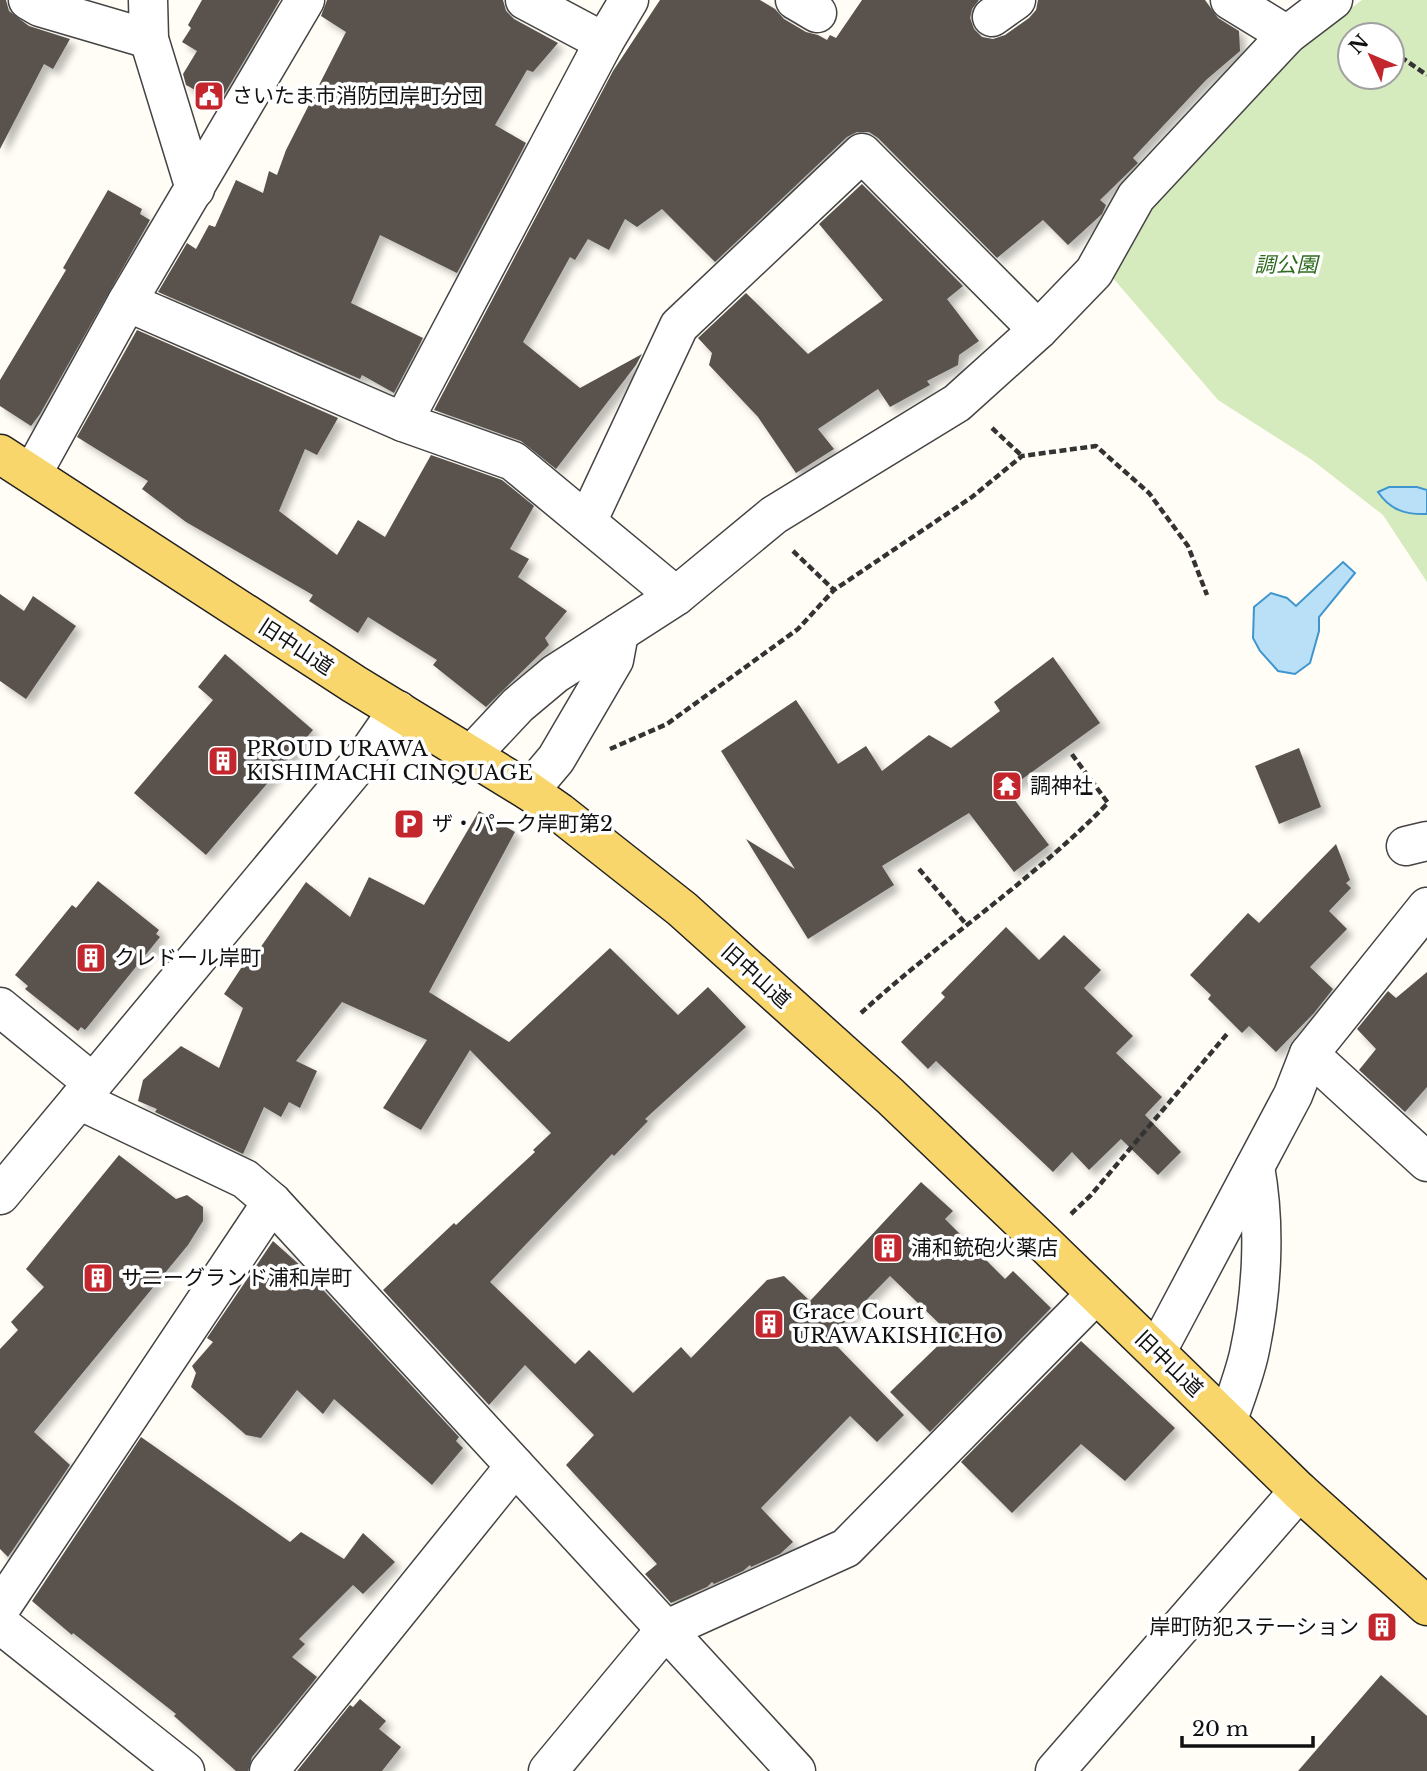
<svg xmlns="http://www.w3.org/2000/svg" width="1427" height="1771" font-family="'Libre Baskerville','Noto Sans JP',serif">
<defs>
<filter id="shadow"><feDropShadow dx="6" dy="6" stdDeviation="3.5" flood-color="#0004"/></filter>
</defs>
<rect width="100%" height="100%" fill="#fffdf5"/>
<path fill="#d5ebbd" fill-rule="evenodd" d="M 1362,0 L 1427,0 L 1427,582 L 1383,515 L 1312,460 L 1218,400 L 1112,277 L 1148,214 L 1202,146 L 1280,62 ZM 1350,35 L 1392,35 L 1392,77 L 1350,77 Z"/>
<g fill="#b9e0f7" stroke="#3f96cf" stroke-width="2">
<path d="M 1389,487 L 1417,487 L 1427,490 L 1427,514 C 1406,515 1390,510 1378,492 Z"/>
<polygon points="1343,562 1355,573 1319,617 1319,631 1310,663 1295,674 1278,671 1260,651 1253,638 1254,607 1271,593 1287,598 1296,606"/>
</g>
<g fill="#5a524d" filter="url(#shadow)">
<polygon points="0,0 6,0 9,11 29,26 70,39 53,69 44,64 0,149"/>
<polygon points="202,0 280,0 219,103 186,85 183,74 197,51 182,42 191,28 188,25"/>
<polygon points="327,0 503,0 506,11 514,19 558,43 533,72 527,70 495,125 526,143 457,273 380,235 351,303 423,338 394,393 362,375 360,379 158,292 187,243 196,249 209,225 215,227 236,180 263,193 269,171 277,175 286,150 346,32 321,16"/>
<polygon points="660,0 760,0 775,9 784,19 806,32 818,35 827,40 830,35 836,38 862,0 979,0 972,9 970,18 974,29 982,37 993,39 1005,35 1029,18 1036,10 1038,0 1205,0 1218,18 1239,31 1240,51 1206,80 1133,158 1138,163 1100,200 1106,205 1102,214 1068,245 1043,220 997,258 878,138 869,132 857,132 847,137 715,262 662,209 637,227 625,219 609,250 588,239 575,260 570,257 523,342 580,388 642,354 636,365 556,469 521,441 434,410 613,71"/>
<polygon points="862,184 963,286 947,299 979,341 959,355 958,365 927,381 930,385 890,407 878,389 818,429 834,449 796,473 758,417 709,365 712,353 698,338 746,293 808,354 883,300 819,224"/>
<polygon points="108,190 142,209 140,214 150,220 40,414 31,426 0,406 0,380 66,270 63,268"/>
<polygon points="137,330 338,418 317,455 305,449 279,511 337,555 358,520 385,537 431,455 502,480 534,506 510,549 529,559 518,577 567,611 545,638 549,645 486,707 433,665 437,660 368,617 358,633 309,601 313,595 186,522 142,489 148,481 77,437"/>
<polygon points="0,594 24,611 33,596 76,626 26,699 0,681"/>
<polygon points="225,654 313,730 206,855 134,793 213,700 198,687"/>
<polygon points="1053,657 1100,723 1007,790 1049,845 1014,872 969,813 882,866 894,885 808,939 746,839 795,869 721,751 796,700 838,764 866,746 882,771 929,735 951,748 1000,711 994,702"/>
<polygon points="1299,748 1321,807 1279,824 1255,766"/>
<polygon points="479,811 515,832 429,992 509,1042 610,948 678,1015 708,987 746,1027 645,1119 648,1121 614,1156 612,1154 490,1282 575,1364 589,1350 633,1393 681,1347 691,1358 767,1280 784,1276 810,1301 921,1182 953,1211 945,1219 1005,1279 1013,1271 1051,1308 930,1432 890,1392 950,1334 890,1276 829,1338 904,1415 877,1442 850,1416 761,1508 793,1542 780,1554 751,1567 750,1565 743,1571 714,1584 712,1582 707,1587 671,1603 645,1574 657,1564 566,1465 594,1435 525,1365 489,1405 383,1290 454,1223 456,1225 535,1152 533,1150 551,1133 470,1050 421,1130 383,1108 427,1040 342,1002 296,1061 317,1071 300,1108 289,1102 281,1117 264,1107 243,1154 155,1112 157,1109 138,1101 143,1080 181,1046 219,1068 243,1008 224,994 247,959 251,961 306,882 350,917 369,877 424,905"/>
<polygon points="1336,844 1350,880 1346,883 1351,888 1329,911 1347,929 1310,967 1333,989 1314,1013 1276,1052 1249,1026 1242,1033 1208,999 1211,995 1190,975 1248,913 1259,923"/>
<polygon points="98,881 159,930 156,934 160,937 85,1030 81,1027 78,1031 25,989 28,986 15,975 72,905 76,908"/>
<polygon points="1006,927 1039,960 1064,935 1101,970 1084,988 1133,1036 1116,1053 1162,1097 1145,1115 1181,1152 1158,1175 1121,1139 1089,1170 1072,1152 1053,1172 936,1061 928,1069 901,1042 945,997 941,993"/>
<polygon points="1427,972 1427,1087 1405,1112 1359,1070 1376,1049 1357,1029 1388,991 1396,998"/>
<polygon points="119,1155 176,1199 187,1195 203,1207 203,1221 188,1245 34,1432 70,1465 8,1557 0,1549 0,1349 18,1330 11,1322 44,1287 26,1269"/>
<polygon points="273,1241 302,1267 459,1437 456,1441 463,1448 432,1485 334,1399 323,1414 297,1390 261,1438 246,1435 191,1387 196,1373 192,1366 213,1342 207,1338"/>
<polygon points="1081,1341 1175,1428 1125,1481 1081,1444 1012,1513 961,1462"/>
<polygon points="141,1437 290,1542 301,1532 344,1559 363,1533 395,1562 363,1594 353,1585 299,1639 305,1644 292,1657 317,1677 252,1757 248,1771 236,1771 174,1716 176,1714 73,1633 72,1635 32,1601"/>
<polygon points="1381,1675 1427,1716 1427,1771 1298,1771"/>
<polygon points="360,1699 386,1721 379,1729 401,1747 382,1771 297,1771 350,1705 353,1707"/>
</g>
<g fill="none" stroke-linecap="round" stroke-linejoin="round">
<g stroke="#444" stroke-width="41">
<g id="minor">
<polyline points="28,0 40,7 149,39"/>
<polyline points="148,0 149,39 195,189"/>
<polyline points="525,0 604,42"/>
<polyline points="795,0 817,13"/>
<polyline points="1230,0 1287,35"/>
<polyline points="992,17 1016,0"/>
<polyline points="127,302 403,422 513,461 676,596"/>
<polyline points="403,422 604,42 629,0"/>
<polyline points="32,474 127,302 305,0"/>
<polyline points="587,522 679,326 862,153 1038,330"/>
<polyline points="471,755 518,705 555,674 676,596 774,515 957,403 1038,330 1094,272 1136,197 1287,35 1333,0"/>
<polyline points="529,791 556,759 614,660 619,633"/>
<polyline points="1406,846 1427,841"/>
<polyline points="0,1007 93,1083"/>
<polyline points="1309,1054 1427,1162"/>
<polyline points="79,1100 245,1179 272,1202 796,1771"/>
<polyline points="0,1195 371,749 398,710"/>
<polyline points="1157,1351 1293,1095 1309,1054 1427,907"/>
<path d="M 1228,1420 C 1235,1399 1244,1376 1249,1354 C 1262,1294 1266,1227 1255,1167"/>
<polyline points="0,1609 272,1202"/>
<polyline points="0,1624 185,1771"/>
<polyline points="269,1771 515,1466"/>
<polyline points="548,1771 665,1630 846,1548 1096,1294"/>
<polyline points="1055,1771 1299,1491"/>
</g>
</g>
<g stroke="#222" stroke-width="41">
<polyline id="major" points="0,454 354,684 529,791 559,812 682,909 890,1096 1043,1242 1299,1491 1427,1606"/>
</g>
<g stroke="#333" stroke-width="4.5" stroke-dasharray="7 3.5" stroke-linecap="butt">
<polyline points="1392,51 1427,75"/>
<polyline points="992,428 1022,456"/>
<polyline points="793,551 834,590"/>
<polyline points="610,749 667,724 798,629 834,590 972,497 1022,456 1096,446 1149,493 1188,546 1207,595"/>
<polyline points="919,869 966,924"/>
<path d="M 861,1013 C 941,940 1032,881 1108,803 L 1071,753"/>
<polyline points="1071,1214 1091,1195 1227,1034"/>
</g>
<use href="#minor" stroke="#fff" stroke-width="38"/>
<use href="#major" stroke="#f9d66b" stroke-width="38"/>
</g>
<defs>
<g id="civic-square" transform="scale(1.575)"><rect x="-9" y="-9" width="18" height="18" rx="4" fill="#c4262e" stroke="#fff"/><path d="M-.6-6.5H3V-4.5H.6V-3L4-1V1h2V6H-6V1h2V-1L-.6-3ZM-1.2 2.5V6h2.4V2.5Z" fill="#fff"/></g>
<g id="building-square" transform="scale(1.575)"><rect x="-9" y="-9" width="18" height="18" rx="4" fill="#c4262e" stroke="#fff"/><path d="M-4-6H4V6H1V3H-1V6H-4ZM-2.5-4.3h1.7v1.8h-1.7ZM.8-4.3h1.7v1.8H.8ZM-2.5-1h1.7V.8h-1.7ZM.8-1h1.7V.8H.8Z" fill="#fff"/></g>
<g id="temple-square" transform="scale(1.575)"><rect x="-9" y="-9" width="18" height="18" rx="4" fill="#c4262e" stroke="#fff"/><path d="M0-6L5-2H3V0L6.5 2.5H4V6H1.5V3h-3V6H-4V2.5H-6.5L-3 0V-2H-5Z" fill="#fff"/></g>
<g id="parking-square" transform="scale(1.575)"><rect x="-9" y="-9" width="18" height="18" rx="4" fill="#c4262e" stroke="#fff"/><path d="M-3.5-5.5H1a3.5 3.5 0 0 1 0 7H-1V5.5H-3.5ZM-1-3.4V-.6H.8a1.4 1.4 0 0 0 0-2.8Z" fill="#fff"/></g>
</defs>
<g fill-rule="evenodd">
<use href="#civic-square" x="209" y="96"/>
<use href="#building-square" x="223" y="761"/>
<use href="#temple-square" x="1007" y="786"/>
<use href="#parking-square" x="409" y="824"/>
<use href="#building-square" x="91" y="958"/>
<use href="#building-square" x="888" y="1248"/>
<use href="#building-square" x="98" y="1278"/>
<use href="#building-square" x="769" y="1324"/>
<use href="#building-square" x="1382" y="1627"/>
</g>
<g text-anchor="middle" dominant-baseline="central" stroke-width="7" stroke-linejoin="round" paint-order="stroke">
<g font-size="21" fill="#111" stroke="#fff" text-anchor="start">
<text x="232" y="96">さいたま市消防団岸町分団</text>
<text x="246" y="749">PROUD URAWA<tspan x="246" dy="24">KISHIMACHI CINQUAGE</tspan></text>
<text x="1030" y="786">調神社</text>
<text x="432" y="824">ザ・パーク岸町第2</text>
<text x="114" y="958">クレドール岸町</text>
<text x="911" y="1248">浦和銃砲火薬店</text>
<text x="121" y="1278">サニーグランド浦和岸町</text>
<text x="792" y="1312">Grace Court<tspan x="792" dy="24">URAWAKISHICHO</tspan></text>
<text x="1359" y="1627" text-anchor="end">岸町防犯ステーション</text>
</g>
<g font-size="21" font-style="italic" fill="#2f6b1f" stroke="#fff">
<text x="1286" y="265">調公園</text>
</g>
<g font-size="21" fill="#111" stroke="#fff">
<text transform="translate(296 647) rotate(33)">旧中山道</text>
<text transform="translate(756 976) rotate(42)">旧中山道</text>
<text transform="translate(1169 1364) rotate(44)">旧中山道</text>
</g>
</g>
<g transform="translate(1371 56) rotate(314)"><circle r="33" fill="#ffffff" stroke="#a0a0a0" stroke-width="2"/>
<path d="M0-5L12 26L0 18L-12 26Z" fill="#c4262e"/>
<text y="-10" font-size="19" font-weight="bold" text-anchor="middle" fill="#111111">N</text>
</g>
<path d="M1182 1736v10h131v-10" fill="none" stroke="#111111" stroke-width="3.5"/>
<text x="1192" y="1736" font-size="21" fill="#111111" stroke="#ffffff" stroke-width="5" paint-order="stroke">20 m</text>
</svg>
